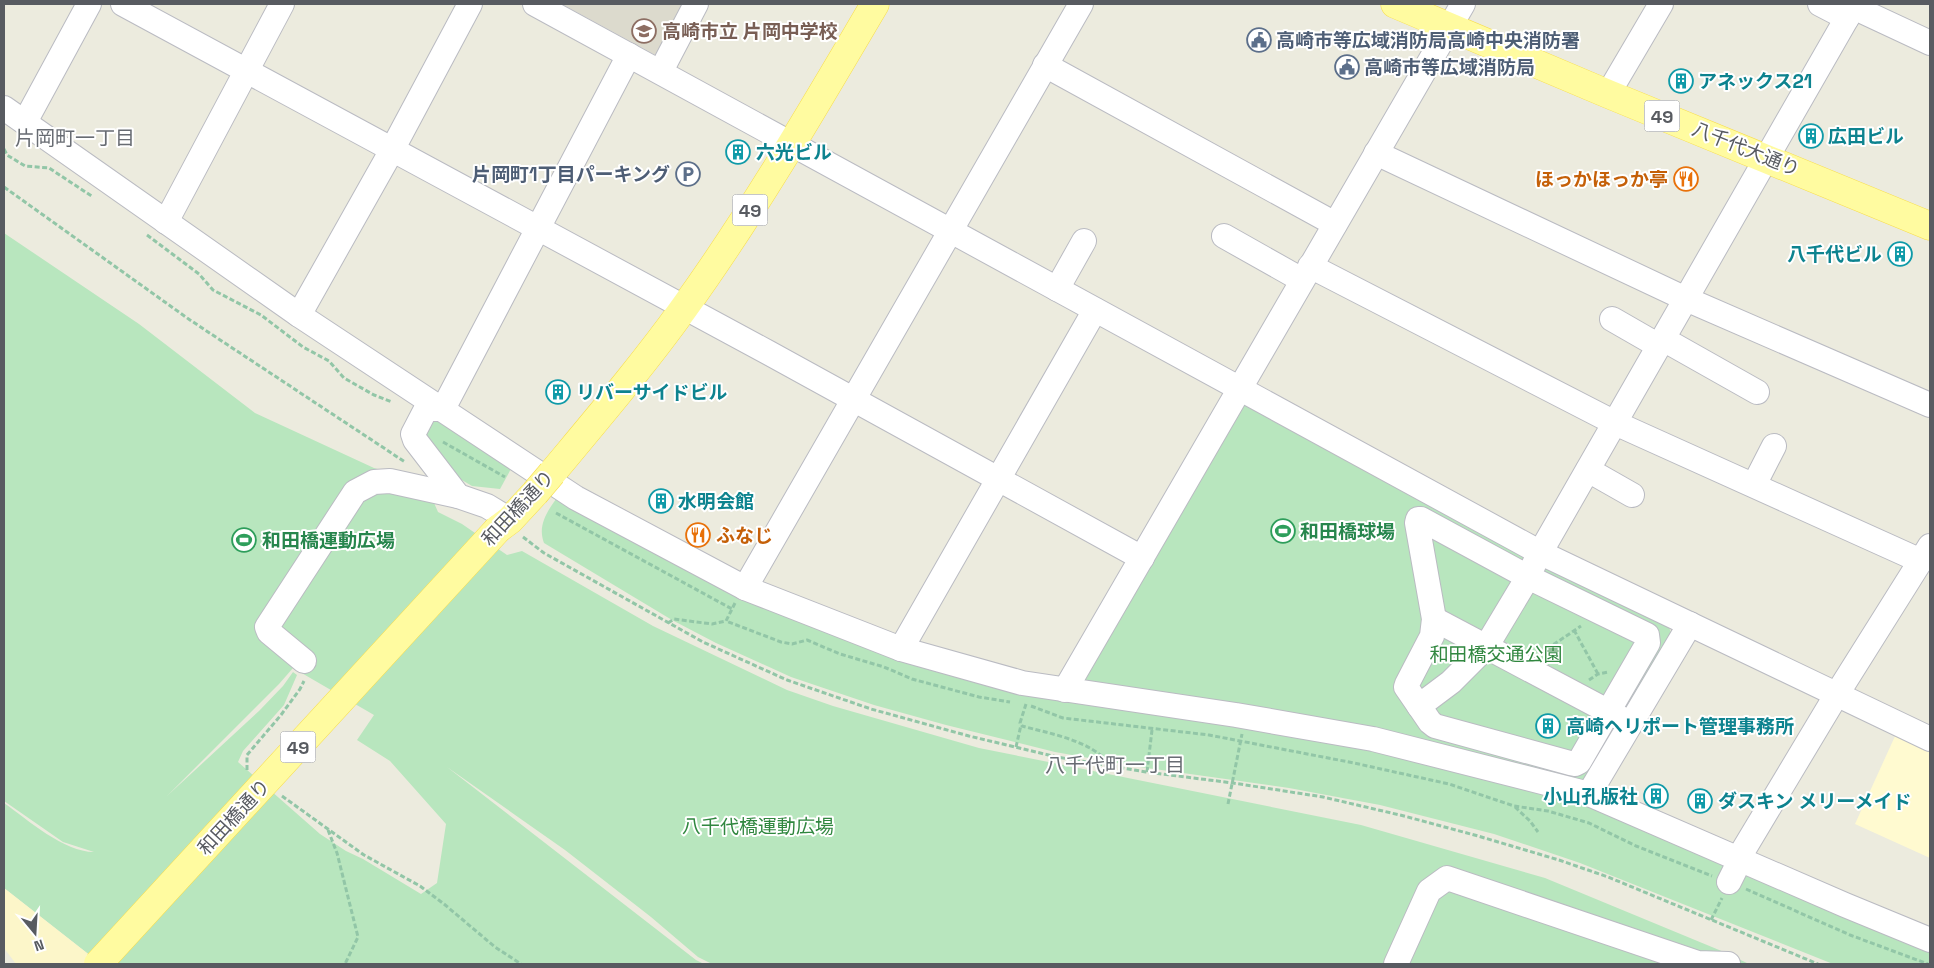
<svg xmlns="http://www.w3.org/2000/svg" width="1934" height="968" font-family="'Space Grotesk','Noto Sans JP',sans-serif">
<rect width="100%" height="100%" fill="#ecebde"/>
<polygon fill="#fffad0" points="1896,734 1930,750 1930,858 1855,824"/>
<polygon fill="#dcdacd" points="562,4 690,4 661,58"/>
<g fill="#b8e6be" fill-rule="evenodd">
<path d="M 4,233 L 139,324 L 255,413 L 374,468 L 425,482 L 438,512 L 462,524 L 507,555 L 522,551 L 653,626 L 787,690 L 833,706 L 979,748 L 1361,825 L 1545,878 L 1724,952 L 1749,964 L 712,964 L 698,957 L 651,917 L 565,850 L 447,767 L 696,960 L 704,964 L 101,964 L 4,888 L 4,803 C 28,820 64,852 94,852 L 63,842 L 4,801 ZM 293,668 L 374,715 L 357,740 L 390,761 L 446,824 L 437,883 L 421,894 L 363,859 L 346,851 L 320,834 L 238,762 L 243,751 L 284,705 L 297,675 L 293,672 L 283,686 L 259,711 L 167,796 L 279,684 Z"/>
<polygon points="1249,404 1668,625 1672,635 1583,782 1085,684 1082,676 1240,406"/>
<polygon points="429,414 512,467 500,489 472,486 450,473 416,436"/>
<path d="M 559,495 L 847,638 L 1302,735 L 1565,795 L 1930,950 L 1930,964 L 1833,964 L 1580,863 L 1494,834 L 1380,805 L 1289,788 L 1140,767 L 1055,752 L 946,725 L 874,705 L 791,677 L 716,643 L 672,620 L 544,543 C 537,525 548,510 559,495 Z"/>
</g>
<polygon fill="#fcf6c9" points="4,888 101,964 16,964 4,948"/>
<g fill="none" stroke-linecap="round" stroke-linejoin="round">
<g stroke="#babbc2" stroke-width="26">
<g id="minor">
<polyline points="123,4 769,353 1142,558"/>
<polyline points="535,4 1541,553 1930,739"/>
<polyline points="1820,4 1847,18"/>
<polyline points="1853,7 1930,43"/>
<polyline points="1045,65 1335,224"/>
<polyline points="661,71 696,4"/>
<polyline points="1608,94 1661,4"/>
<polyline points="4,108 299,315 576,498 745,588 901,649 1022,683 1236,715 1373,739 1589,794 1845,905 1930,940"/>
<polyline points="25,122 89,4"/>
<polyline points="1376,153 1686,299 1930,405"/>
<polyline points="166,222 282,4"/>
<polyline points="1224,236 1302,280"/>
<polyline points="1310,266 1615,423 1921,561"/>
<polyline points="1057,289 1084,241"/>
<polyline points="299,315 392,150 470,4"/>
<polyline points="1612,319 1659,346"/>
<polyline points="1663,339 1757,392"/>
<polyline points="1588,470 1632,495"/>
<polyline points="1754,485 1774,446"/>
<polygon points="1418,519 1421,519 1528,577 1647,635 1648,643 1579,762 1575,764 1570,763 1435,726 1430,722 1406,687 1407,684 1432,636 1434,619 1417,523"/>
<polyline points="510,520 487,506 458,496 415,440 413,434 426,409 443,409 629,55"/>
<polyline points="745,588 1081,4"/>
<polyline points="1434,619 1630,723"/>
<polyline points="901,649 1095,310"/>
<polyline points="304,661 269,632 267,627 355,492 374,482 390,481 458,496"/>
<polyline points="1065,690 1463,4"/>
<polyline points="1419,706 1451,682 1486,647 1528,577 1536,560 1855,4"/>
<polyline points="1589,794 1690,624"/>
<polyline points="1738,859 1837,694 1930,546"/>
<polyline points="1729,882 1740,860"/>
<polyline points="1396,964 1429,891 1447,878 1698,963 1728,964"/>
</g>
</g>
<g stroke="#f8dd4b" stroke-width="29">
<g id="major">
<polyline points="1395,4 1608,94 1930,226"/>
<path d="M 552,473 C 597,419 643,365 684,308 C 754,211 814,107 875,4"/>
<polyline points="498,529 510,520 535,493"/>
</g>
</g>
<g stroke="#92c6a7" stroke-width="3" stroke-dasharray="5 2.5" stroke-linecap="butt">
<polyline points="4,149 7,155 25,166 49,168 93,197"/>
<polyline points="4,187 190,320 405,462"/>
<polyline points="147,235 199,274 213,290 261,315 303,347 329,361 344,378 374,395 392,402"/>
<polyline points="443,442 505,477"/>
<polyline points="556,513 732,609"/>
<polyline points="523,537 544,553 703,642 787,680 871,709 969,736 1057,757 1146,772 1233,783 1323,797 1404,816 1478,836 1559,860 1608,877 1818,964"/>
<polyline points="735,603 726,621 781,642 792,644 807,640 840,654 884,667 912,679 979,697 1010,702"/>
<polyline points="668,623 674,619 712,624 726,621"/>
<polyline points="1574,630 1598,674"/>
<polyline points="1541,653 1581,626"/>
<polyline points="1589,680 1598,674 1608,672"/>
<path d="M 1026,704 L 1020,723 L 1022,726 C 1047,733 1095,741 1109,765"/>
<polyline points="1031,706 1063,718 1209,735 1354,763 1449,784 1514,806 1548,811 1589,823 1636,846 1712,876"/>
<polyline points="1016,747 1021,725"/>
<polyline points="247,770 247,755 281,715 300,689 304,681"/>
<polyline points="1147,772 1152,730"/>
<polyline points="282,796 364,855 420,886 444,904 495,947 521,964"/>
<polyline points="1228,804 1242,734"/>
<polyline points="1515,807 1530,821 1538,832"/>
<polyline points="328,830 337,853 358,937 345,964"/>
<polyline points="1746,889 1850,935 1928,964"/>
<polyline points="1711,920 1722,898"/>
</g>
<use href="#minor" stroke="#fff" stroke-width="24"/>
<use href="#major" stroke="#fffba0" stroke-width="28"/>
<g stroke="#f8dd4b" stroke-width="29" stroke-linecap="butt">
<g id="major-bridge">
<polyline points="535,493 552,473"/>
<polyline points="98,964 498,529"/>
</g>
</g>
<use href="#major-bridge" stroke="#fffba0" stroke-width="28"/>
</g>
<defs>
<g id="school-ring" transform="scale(1.25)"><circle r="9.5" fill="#fff" stroke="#8d6e63" stroke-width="1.5"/><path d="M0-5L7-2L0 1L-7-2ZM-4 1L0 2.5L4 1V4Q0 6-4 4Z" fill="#8d6e63"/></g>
<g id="civic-ring" transform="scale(1.25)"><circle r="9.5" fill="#fff" stroke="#5c6f8a" stroke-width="1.5"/><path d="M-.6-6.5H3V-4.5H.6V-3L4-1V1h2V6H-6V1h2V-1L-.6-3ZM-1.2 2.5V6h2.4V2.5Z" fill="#5c6f8a"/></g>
<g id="building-ring" transform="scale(1.25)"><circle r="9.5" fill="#fff" stroke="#0f9aa8" stroke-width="1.5"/><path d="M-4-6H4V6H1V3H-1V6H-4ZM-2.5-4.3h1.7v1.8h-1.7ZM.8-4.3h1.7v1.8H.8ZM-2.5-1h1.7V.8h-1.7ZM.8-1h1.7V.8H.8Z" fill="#0f9aa8"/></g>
<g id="parking-ring" transform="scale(1.25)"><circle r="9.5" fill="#fff" stroke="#5c6f8a" stroke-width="1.5"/><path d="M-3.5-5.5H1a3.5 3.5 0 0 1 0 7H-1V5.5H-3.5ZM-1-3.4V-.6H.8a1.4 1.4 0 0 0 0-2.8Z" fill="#5c6f8a"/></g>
<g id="restaurant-ring" transform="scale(1.25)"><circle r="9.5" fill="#fff" stroke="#e8710a" stroke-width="1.5"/><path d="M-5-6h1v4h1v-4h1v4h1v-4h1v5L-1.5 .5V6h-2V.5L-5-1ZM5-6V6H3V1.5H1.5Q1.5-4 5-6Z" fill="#e8710a"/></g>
<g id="stadium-ring" transform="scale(1.25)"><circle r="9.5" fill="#fff" stroke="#2e9e5b" stroke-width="1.5"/><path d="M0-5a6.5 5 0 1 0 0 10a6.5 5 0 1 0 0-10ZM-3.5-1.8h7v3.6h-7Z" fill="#2e9e5b"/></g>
</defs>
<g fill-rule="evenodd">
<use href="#school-ring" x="644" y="31"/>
<use href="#civic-ring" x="1259" y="40"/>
<use href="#civic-ring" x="1347" y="67"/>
<use href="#building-ring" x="1681" y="81"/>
<use href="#building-ring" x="1811" y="136"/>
<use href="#building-ring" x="738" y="152"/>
<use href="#parking-ring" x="688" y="174"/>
<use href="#restaurant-ring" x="1686" y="179"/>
<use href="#building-ring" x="1900" y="254"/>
<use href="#building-ring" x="558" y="392"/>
<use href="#building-ring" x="661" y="501"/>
<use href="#stadium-ring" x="1283" y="531"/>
<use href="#restaurant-ring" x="698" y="535"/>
<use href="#stadium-ring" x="244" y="540"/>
<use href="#building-ring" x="1548" y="726"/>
<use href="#building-ring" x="1656" y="796"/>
<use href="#building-ring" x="1700" y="801"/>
</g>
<g text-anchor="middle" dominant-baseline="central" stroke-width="4" stroke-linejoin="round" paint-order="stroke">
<g fill="#fff" stroke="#8a8c90" stroke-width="1">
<rect x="1644.5" y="100.5" width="35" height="31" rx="4"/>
<rect x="732.5" y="194.5" width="35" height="31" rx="4"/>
<rect x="280.5" y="731.5" width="35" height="31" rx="4"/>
</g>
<g font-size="18" font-weight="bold" fill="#585b61">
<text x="1662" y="116">49</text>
<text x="750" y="210">49</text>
<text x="298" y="747">49</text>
</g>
<g font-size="19" font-weight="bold" fill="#785e54" stroke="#fff" text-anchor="start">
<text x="662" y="31">高崎市立 片岡中学校</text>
</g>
<g font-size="19" font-weight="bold" fill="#4e5e75" stroke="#fff" text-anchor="start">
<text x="1276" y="40">高崎市等広域消防局高崎中央消防署</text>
<text x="1364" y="67">高崎市等広域消防局</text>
<text x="670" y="174" text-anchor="end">片岡町1丁目パーキング</text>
</g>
<g font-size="19" font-weight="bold" fill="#0d838f" stroke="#fff" text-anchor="start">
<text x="1698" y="81">アネックス21</text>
<text x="1828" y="136">広田ビル</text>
<text x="756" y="152">六光ビル</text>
<text x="1882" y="254" text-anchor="end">八千代ビル</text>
<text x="576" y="392">リバーサイドビル</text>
<text x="678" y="501">水明会館</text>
<text x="1566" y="726">高崎ヘリポート管理事務所</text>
<text x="1638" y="796" text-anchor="end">小山孔版社</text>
<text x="1718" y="801">ダスキン メリーメイド</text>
</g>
<g font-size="19" fill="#585b61" stroke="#fff">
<text transform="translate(1746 149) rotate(22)">八千代大通り</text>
<text transform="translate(518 508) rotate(-47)">和田橋通り</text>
<text transform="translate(234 817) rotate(-47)">和田橋通り</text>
</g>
<g font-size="19" font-weight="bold" fill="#c56008" stroke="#fff" text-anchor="end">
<text x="1668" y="179">ほっかほっか亭</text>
<text x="716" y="535" text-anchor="start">ふなじ</text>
</g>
<g font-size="19" font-weight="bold" fill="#27864d" stroke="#fff" text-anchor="start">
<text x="1300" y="531">和田橋球場</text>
<text x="262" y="540">和田橋運動広場</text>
</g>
<g font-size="19" fill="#30873f" stroke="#fff">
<text x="1496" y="654">和田橋交通公園</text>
<text x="758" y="826">八千代橋運動広場</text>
</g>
<g font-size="20" fill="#686c73" stroke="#fff">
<text x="75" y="138">片岡町一丁目</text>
<text x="1115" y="765">八千代町一丁目</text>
</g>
</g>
<rect width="1934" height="968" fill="none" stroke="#585b61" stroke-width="10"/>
<g transform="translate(35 933) rotate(162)" stroke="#ffffff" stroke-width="4" paint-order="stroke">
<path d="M0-4L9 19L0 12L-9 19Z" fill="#585b61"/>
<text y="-8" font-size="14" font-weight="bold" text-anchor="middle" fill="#585b61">N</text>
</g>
</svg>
